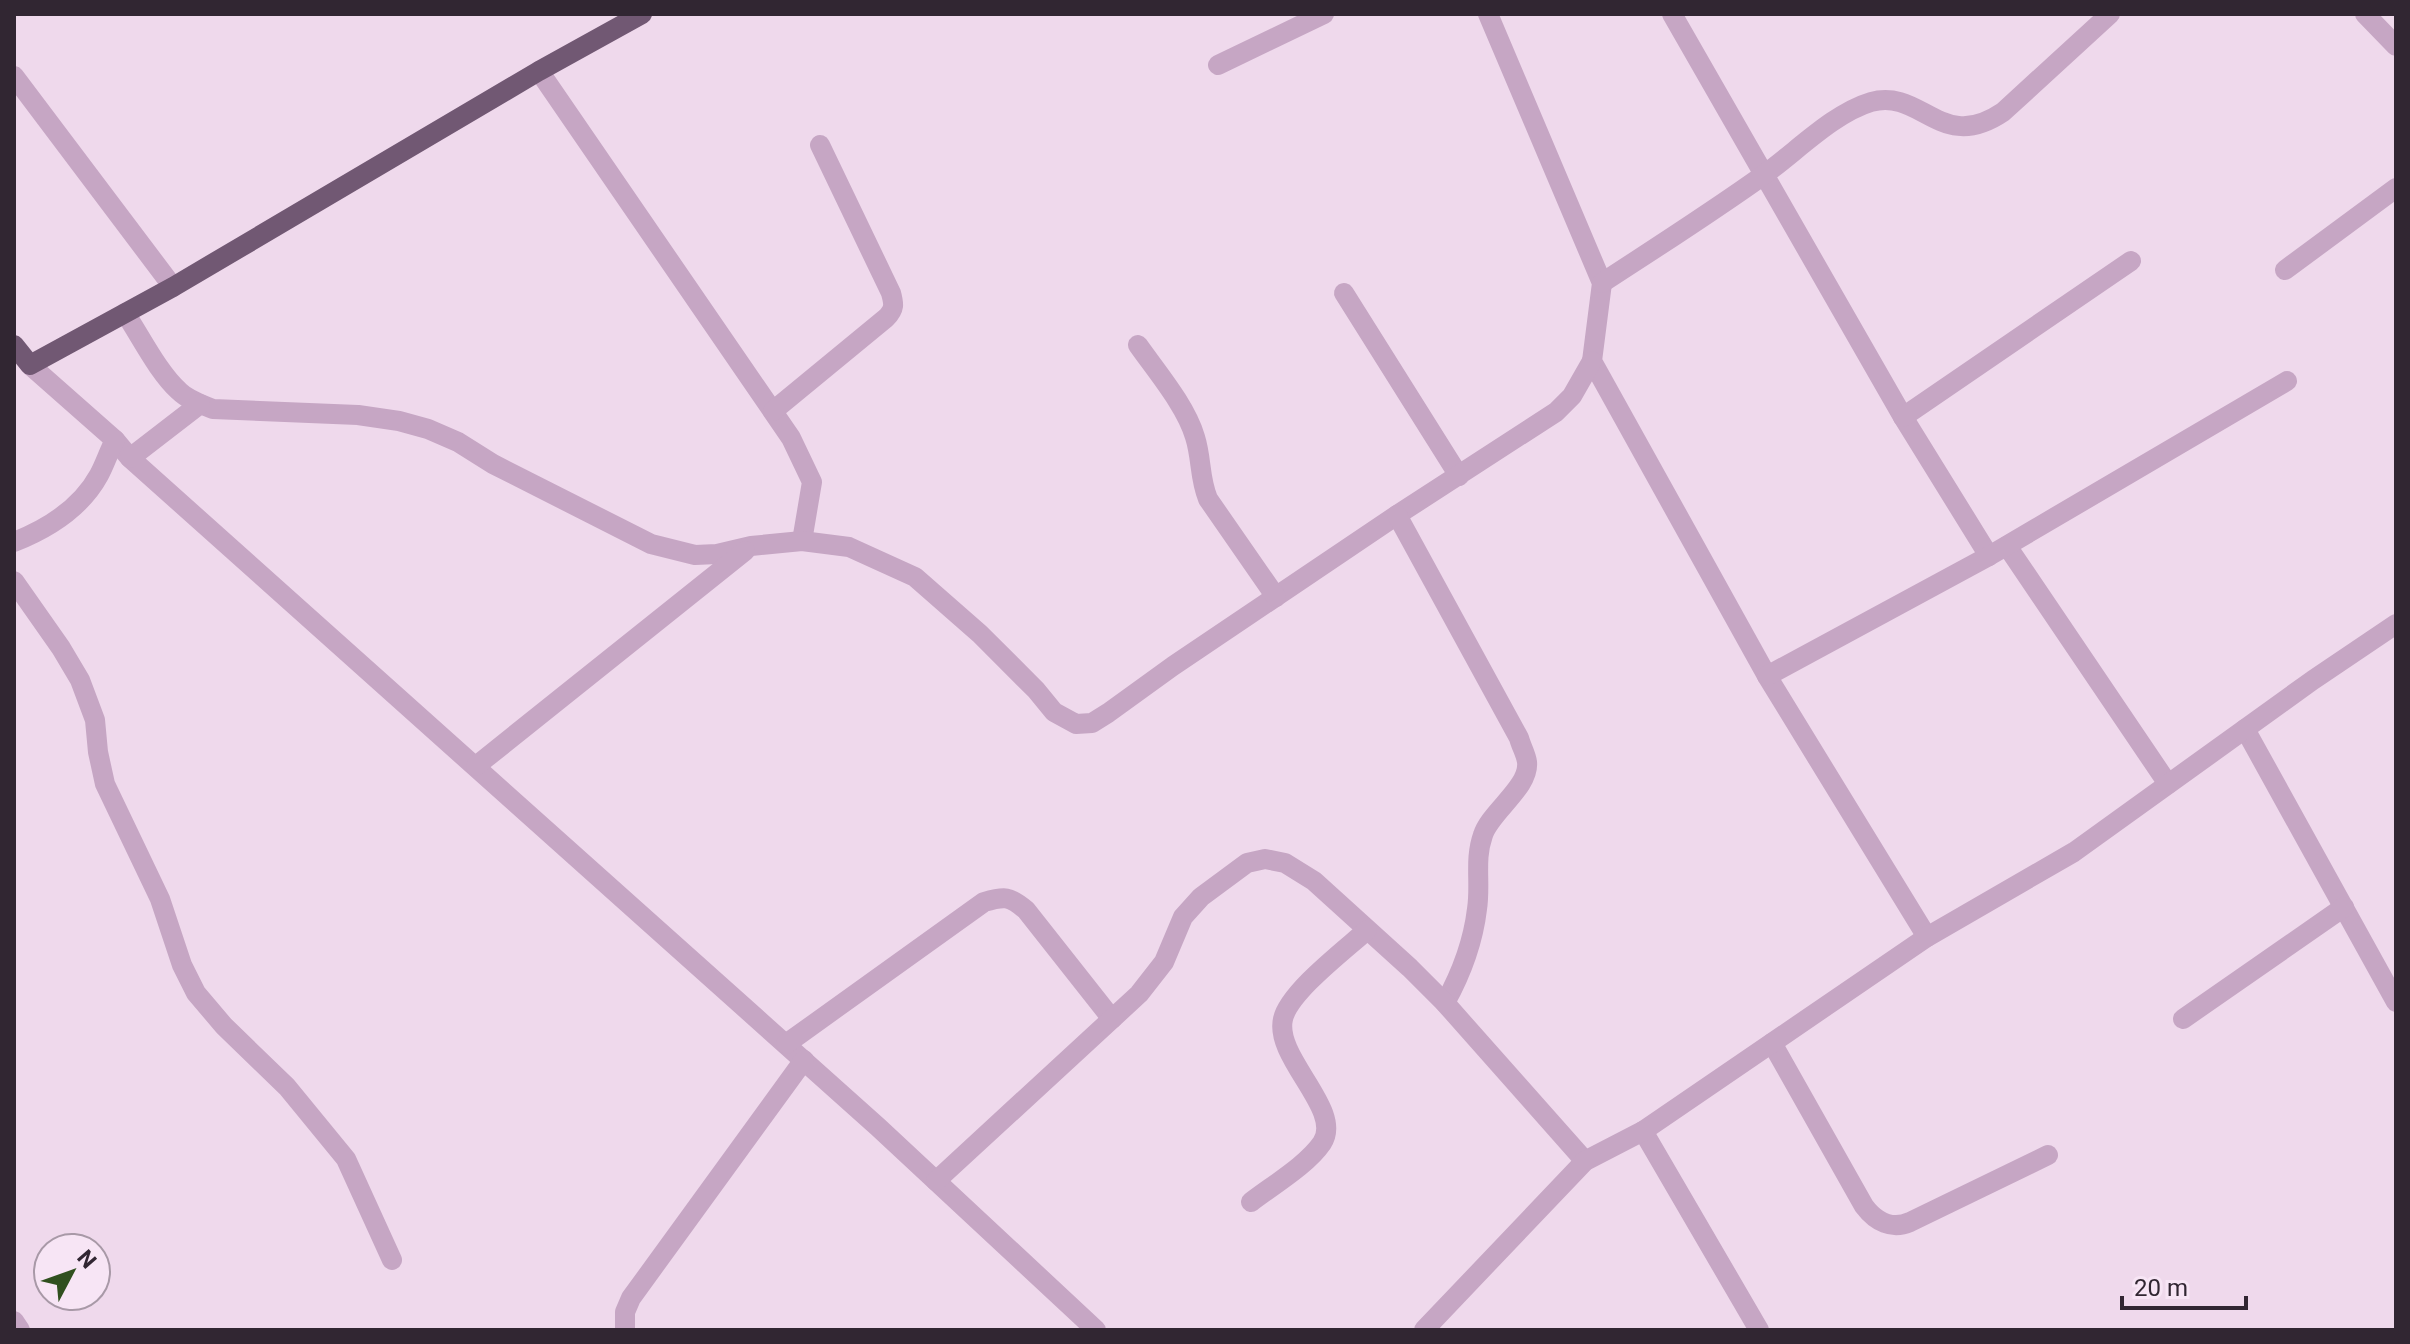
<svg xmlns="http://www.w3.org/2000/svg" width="2410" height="1344" font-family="Roboto,sans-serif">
<rect width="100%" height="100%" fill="#efd9ec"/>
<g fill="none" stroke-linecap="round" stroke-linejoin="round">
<g stroke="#c6a6c4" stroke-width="20">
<polyline points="1488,14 1602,283 1592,361 1767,676 1927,937"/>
<polyline points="1672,14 1903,417 1989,556"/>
<polyline points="2365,14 2396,46"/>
<polyline points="1218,65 1324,14"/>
<polyline points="539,71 791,438 812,482 802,541"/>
<polyline points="14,76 173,287"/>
<polyline points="2285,270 2396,188"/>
<path d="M 1602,283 C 1657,247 1712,212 1765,174 C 1797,151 1834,113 1871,102 C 1922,88 1941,154 2003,112 L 2110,14"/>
<polyline points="1344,293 1459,476"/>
<path d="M 125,313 C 141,337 158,372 179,391 C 188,400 201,404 213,409 L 358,415 L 399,421 L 428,429 L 458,442 L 493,464 L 651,544 L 695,555 L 717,554 L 751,546 L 802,541 L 849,547 L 915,577 L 980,634 L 1036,690 L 1054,712 L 1076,724 L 1092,723 L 1108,713 L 1173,666 L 1397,515 L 1556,412 L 1572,396 L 1592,361"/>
<path d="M 1138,345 C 1157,372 1186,406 1195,437 C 1202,459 1199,477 1208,499 L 1276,597"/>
<path d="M 773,411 L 886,318 C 895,309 894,304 891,293 L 820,145"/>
<polyline points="1903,417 2131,261"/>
<polyline points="115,440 130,458 878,1127 1096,1330"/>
<polyline points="130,458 200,404"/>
<path d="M 1397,515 L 1519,738 C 1521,746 1526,754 1527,762 C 1530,787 1490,812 1483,835 C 1474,860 1481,883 1477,909 C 1473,943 1461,974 1445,1003"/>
<path d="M 14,542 C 47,529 81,508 99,475 C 105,464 109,451 115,440 L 30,365"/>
<polyline points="2007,546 2168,784"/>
<polyline points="14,581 61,648 80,680 95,720 98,752 105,784 160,899 182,965 196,993 224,1026 287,1087 346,1159 392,1260"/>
<polyline points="1767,676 1989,556 2287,381"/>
<polyline points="2245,729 2396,1002"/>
<polyline points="476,766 745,551"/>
<polyline points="2183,1019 2344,907"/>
<path d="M 1772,1043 L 1864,1206 C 1876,1222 1892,1230 1910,1222 L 2048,1155"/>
<path d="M 786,1044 L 984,902 C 1005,896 1009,896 1026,910 L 1112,1019"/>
<polyline points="1643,1131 1759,1330"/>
<polyline points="936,1181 1139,994 1164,962 1183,917 1201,897 1247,863 1265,859 1285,863 1314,881 1410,968 1445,1003 1585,1161"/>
<path d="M 1251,1202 C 1273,1185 1307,1165 1322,1143 C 1344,1110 1274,1058 1283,1019 C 1289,992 1346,949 1367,930"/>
<polyline points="14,1321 20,1330"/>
<polyline points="625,1330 625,1312 631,1298 804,1060"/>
<polyline points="1424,1330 1585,1161 1643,1131 1927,937 2074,852 2313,680 2396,624"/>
</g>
<polyline stroke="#715873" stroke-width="20" points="14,345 30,365 173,287 539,71 642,14"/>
</g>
<rect width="2410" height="1344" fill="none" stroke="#312632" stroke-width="32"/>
<g transform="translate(72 1272) rotate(49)"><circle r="38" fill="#f7e5f5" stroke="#a899a7" stroke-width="2"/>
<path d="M0-6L14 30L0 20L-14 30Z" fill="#30501f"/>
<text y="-12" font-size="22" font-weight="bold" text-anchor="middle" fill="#312632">N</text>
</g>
<path d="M2122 1296v12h124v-12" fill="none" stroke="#312632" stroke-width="4"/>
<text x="2134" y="1296" font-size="24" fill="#312632" stroke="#f7e5f5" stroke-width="6" paint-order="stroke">20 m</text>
</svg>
